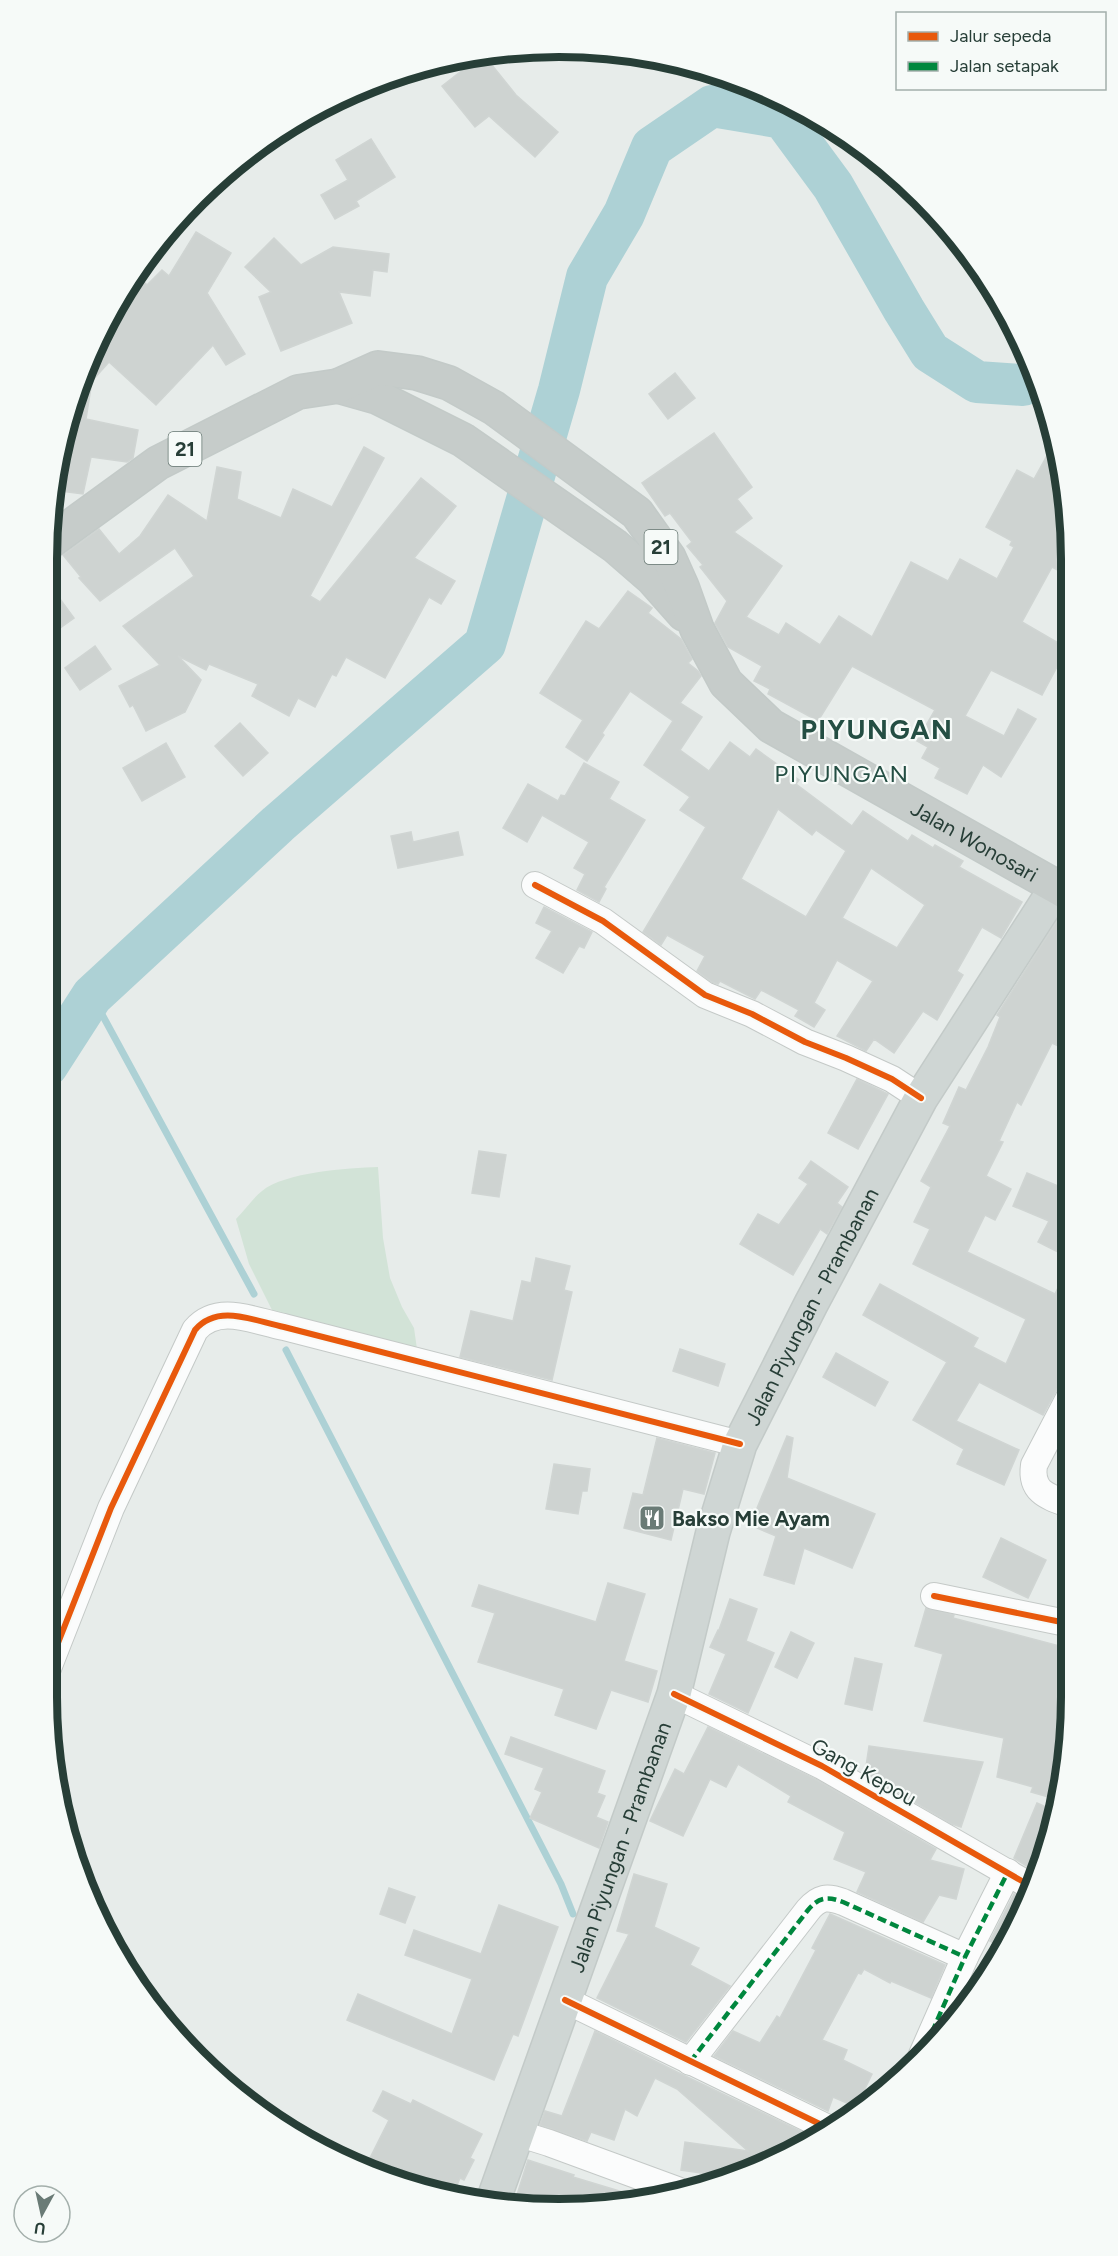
<svg xmlns="http://www.w3.org/2000/svg" width="1118" height="2256" font-family="Figtree,sans-serif">
<rect width="100%" height="100%" fill="#e7ecea"/>
<path fill="#d2e3d7" d="M 378,1167 L 383,1238 L 390,1278 L 402,1307 L 414,1328 L 417,1349 L 275,1316 L 249,1264 L 236,1219 C 245,1210 253,1198 262,1191 C 285,1172 348,1168 378,1167 Z"/>
<g fill="none" stroke-linecap="round" stroke-linejoin="round">
<g stroke="#add1d5" stroke-width="7">
<polyline points="92,996 254,1294"/>
<polyline points="286,1350 561,1884 573,1914"/>
</g>
<polyline stroke="#add1d5" stroke-width="42" points="47,1066 92,996 278,824 485,644 559,390 587,277 624,214 652,147 712,106 783,118 833,186 904,310 930,352 977,382 1023,385 1036,377"/>
</g>
<g fill="#ced3d1" stroke="#d0d5d3" stroke-width="1.5" fill-rule="evenodd">
<polygon points="483,54 516,95 558,132 535,157 489,116 475,127 442,86"/>
<polygon points="371,139 395,177 356,201 359,206 335,219 321,195 348,180 336,160"/>
<polygon points="196,232 231,253 207,293 245,354 226,365 213,345 156,405 109,362 92,381 86,419 138,430 133,458 127,462 91,457 83,494 53,490 56,459 86,363 133,274 134,272 147,285 162,270 169,276"/>
<polygon points="274,238 301,265 333,247 389,254 387,272 373,270 370,296 339,292 352,323 281,351 259,297 271,292 245,267"/>
<polygon points="675,373 695,398 668,419 649,394"/>
<polygon points="714,433 752,487 737,499 752,518 734,532 782,566 746,617 779,635 786,623 820,645 839,616 872,637 911,562 948,581 960,559 997,579 1014,547 1010,545 1012,541 986,527 1017,470 1034,479 1054,443 1067,492 1067,575 1052,567 1022,622 1067,648 1042,695 991,670 965,716 1004,736 1018,709 1036,719 1001,777 983,765 967,794 935,778 940,768 922,758 928,747 917,741 935,710 852,666 818,721 768,694 770,689 754,681 762,666 728,647 715,623 727,601 700,567 703,565 687,546 692,542 670,513 665,516 642,483"/>
<polygon points="364,447 384,458 310,596 320,602 421,478 456,506 414,558 455,581 441,604 429,597 385,678 346,657 336,676 332,674 315,707 298,698 289,716 252,696 258,684 209,664 206,670 178,656 201,680 185,712 146,731 133,705 130,707 119,686 160,665 123,626 194,576 175,548 100,601 79,578 81,577 63,555 99,529 119,554 140,536 168,495 207,521 217,467 241,472 237,499 281,518 293,489 332,507"/>
<polygon points="46,580 74,618 46,638"/>
<path d="M 628,591 L 652,608 L 648,613 L 681,639 L 692,659 L 688,663 L 698,671 L 701,676 L 680,703 L 702,717 L 680,750 L 709,771 L 730,742 L 750,757 L 756,749 L 799,780 L 796,784 L 852,826 L 863,811 L 908,841 L 912,835 L 933,848 L 935,845 L 963,861 L 959,867 L 1022,902 L 1001,938 L 982,927 L 957,971 L 963,975 L 937,1020 L 923,1011 L 894,1053 L 874,1039 L 866,1051 L 837,1036 L 873,981 L 837,960 L 814,1003 L 825,1010 L 814,1027 L 795,1016 L 799,1010 L 761,990 L 755,999 L 720,981 L 718,984 L 712,982 L 697,971 L 705,956 L 667,935 L 661,945 L 643,932 L 706,827 L 680,810 L 690,797 L 644,765 L 673,721 L 630,691 L 602,733 L 604,735 L 587,761 L 566,747 L 583,720 L 540,693 L 586,621 L 599,629 ZM 778,809 L 812,835 L 816,830 L 846,851 L 806,917 L 741,879 ZM 871,868 L 925,905 L 897,948 L 842,918 Z"/>
<polygon points="95,646 111,669 80,690 65,668"/>
<polygon points="240,723 268,753 243,776 215,746"/>
<polygon points="166,743 185,777 142,801 123,768"/>
<polygon points="584,763 619,782 609,799 645,820 604,887 606,889 599,902 577,890 585,874 574,868 589,842 542,815 527,842 503,828 528,784 558,801 561,795 565,796"/>
<polygon points="411,832 413,842 458,832 463,855 398,868 391,836"/>
<polygon points="544,907 592,932 584,948 579,946 563,973 536,958 552,931 536,923"/>
<polygon points="1063,911 1069,913 1069,1051 1052,1043 1021,1105 1017,1102 999,1141 1003,1142 986,1176 1011,1189 995,1220 985,1215 967,1252 1055,1294 1070,1263 1070,1381 1062,1383 1057,1389 1043,1415 979,1382 956,1421 1019,1450 1004,1485 957,1464 964,1449 913,1420 947,1362 863,1315 880,1284 978,1338 973,1347 1006,1364 1026,1319 913,1264 930,1229 914,1222 931,1187 921,1181 950,1126 943,1123 959,1087 966,1090 988,1047 1000,1017 997,1015"/>
<polygon points="857,1079 888,1094 858,1149 828,1133"/>
<polygon points="479,1151 506,1155 499,1197 472,1193"/>
<polygon points="811,1161 848,1187 837,1203 842,1207 827,1234 820,1229 793,1275 740,1244 758,1214 779,1225 808,1184 799,1178"/>
<polygon points="1027,1173 1070,1191 1070,1258 1038,1242 1049,1221 1013,1206"/>
<polygon points="536,1258 570,1266 564,1290 572,1292 552,1380 460,1357 471,1311 513,1321 522,1281 531,1283"/>
<polygon points="680,1349 725,1364 718,1386 673,1371"/>
<polygon points="836,1353 888,1382 875,1406 823,1377"/>
<polygon points="787,1436 793,1438 787,1478 875,1514 852,1568 804,1548 794,1584 764,1575 776,1536 750,1525"/>
<polygon points="657,1438 715,1453 704,1494 683,1489 671,1540 624,1528 633,1493 643,1495"/>
<polygon points="554,1464 590,1469 587,1491 582,1491 578,1514 546,1509"/>
<polygon points="1001,1538 1046,1560 1028,1598 983,1577"/>
<polygon points="608,1583 645,1594 624,1661 657,1671 648,1702 611,1690 596,1729 555,1715 564,1689 478,1662 495,1613 472,1606 479,1585 596,1622"/>
<polygon points="730,1599 757,1609 746,1641 774,1653 748,1713 709,1694 726,1654 710,1647 718,1630 719,1630"/>
<polygon points="926,1608 954,1615 953,1618 1071,1649 1071,1697 1066,1755 1052,1798 1031,1792 1033,1787 997,1777 1004,1738 924,1721 943,1654 915,1646"/>
<polygon points="791,1632 814,1643 797,1678 775,1667"/>
<polygon points="855,1658 882,1664 872,1710 845,1704"/>
<polygon points="708,1727 815,1779 936,1849 930,1860 964,1869 956,1899 939,1895 923,1922 857,1892 866,1872 834,1859 845,1832 788,1802 791,1796 738,1764 726,1787 710,1779 683,1836 650,1821 675,1769 684,1774"/>
<polygon points="511,1737 605,1771 597,1793 605,1796 596,1817 608,1822 599,1848 530,1818 542,1792 535,1789 544,1768 505,1754"/>
<polygon points="869,1746 983,1762 961,1827 952,1824 865,1773"/>
<polygon points="1037,1803 1057,1812 1038,1873 1014,1858"/>
<polygon points="634,1874 667,1884 654,1927 699,1948 690,1965 730,1986 686,2042 597,1998 629,1934 617,1931"/>
<polygon points="389,1888 415,1897 405,1923 380,1914"/>
<polygon points="1014,1894 1027,1901 999,1947 990,1941"/>
<polygon points="499,1905 558,1927 518,2036 513,2034 494,2080 347,2020 358,1994 452,2034 472,1979 405,1955 414,1930 481,1954"/>
<polygon points="830,1914 945,1965 931,1998 891,1981 890,1983 864,1969 861,1974 858,1973 822,2040 847,2050 843,2060 872,2074 856,2107 833,2097 828,2111 714,2056 733,2031 760,2043 777,2016 780,2018 816,1950 812,1948"/>
<polygon points="976,1970 983,1973 960,2010 958,2010"/>
<polygon points="595,2031 681,2074 815,2138 786,2156 722,2176 681,2170 685,2142 748,2151 677,2089 655,2078 637,2116 625,2109 614,2140 591,2132 587,2141 540,2125 545,2111 562,2116"/>
<polygon points="383,2091 411,2104 413,2100 482,2134 470,2158 474,2160 464,2180 460,2178 452,2197 394,2177 367,2164 389,2120 373,2111"/>
<polygon points="528,2160 574,2175 573,2177 646,2199 626,2205 515,2201"/>
</g>
<g fill="none" stroke-linecap="round" stroke-linejoin="round">
<g stroke="#c4c9c7" stroke-width="28">
<g id="minor">
<polyline points="535,885 603,921 705,995 752,1014 805,1042 846,1058 892,1079 921,1098"/>
<path d="M 1070,1396 L 1034,1465 C 1030,1493 1049,1497 1071,1505"/>
<polyline points="934,1596 1071,1624"/>
<path d="M 47,1671 L 111,1508 L 195,1330 C 218,1303 254,1321 284,1327 L 740,1444"/>
<polyline points="674,1694 822,1766 1034,1888"/>
<polyline points="565,2000 830,2129"/>
<polyline points="921,2057 965,1957 1008,1872"/>
<path d="M 690,2062 L 808,1910 C 819,1897 827,1896 843,1902 L 965,1957"/>
<polyline points="517,2133 549,2143 677,2190"/>
</g>
</g>
<g stroke="#c3cac8" stroke-width="36">
<g id="primary">
<path id="s1" d="M 493,2201 L 674,1694 L 713,1532 L 740,1444 L 811,1304 L 921,1098 L 1056,888"/>
</g>
</g>
<g stroke="#c3cac8" stroke-width="36">
<g id="trunk">
<polyline points="338,386 377,397 463,440 615,546 653,579 684,614"/>
<path id="s2" d="M 48,543 L 158,463 L 298,392 L 338,386 L 378,368 L 417,373 L 449,383 L 494,408 L 637,513 L 669,558 L 682,587 L 697,629 L 726,683 L 771,726 L 1069,894"/>
</g>
</g>
<use href="#minor" stroke="#fbfcfc" stroke-width="26"/>
<use href="#primary" stroke="#cfd6d4" stroke-width="33"/>
<use href="#trunk" stroke="#c6ccca" stroke-width="33"/>
<g stroke="#00873e" stroke-width="4.5" stroke-dasharray="9 4.5" stroke-linecap="butt">
<polyline points="921,2057 965,1957 1008,1872"/>
<path d="M 690,2062 L 808,1910 C 819,1897 827,1896 843,1902 L 965,1957"/>
</g>
<g stroke="#f6faf8" stroke-width="10">
<g id="cycleway">
<polyline points="535,885 603,921 705,995 752,1014 805,1042 846,1058 892,1079 921,1098"/>
<polyline points="934,1596 1071,1624"/>
<path d="M 47,1671 L 111,1508 L 195,1330 C 218,1303 254,1321 284,1327 L 740,1444"/>
<polyline points="674,1694 822,1766 1034,1888"/>
<polyline points="565,2000 830,2129"/>
</g>
</g>
<use href="#cycleway" stroke="#e8590c" stroke-width="6"/>
</g>
<defs>
<g id="restaurant-square" transform="scale(1.35)"><rect x="-9" y="-9" width="18" height="18" rx="4" fill="#6a7b76" stroke="#f6faf8"/><path d="M-5-6h1v4h1v-4h1v4h1v-4h1v5L-1.5 .5V6h-2V.5L-5-1ZM5-6V6H3V1.5H1.5Q1.5-4 5-6Z" fill="#fff"/></g>
</defs>
<g fill-rule="evenodd">
<use href="#restaurant-square" x="652" y="1518"/>
</g>
<g text-anchor="middle" dominant-baseline="central" stroke-width="4.5" stroke-linejoin="round" paint-order="stroke">
<g fill="#f6faf8" stroke="#657671" stroke-width="1.5">
<rect x="168.5" y="432" width="33" height="34" rx="4.5"/>
<rect x="644.5" y="530" width="33" height="34" rx="4.5"/>
</g>
<g font-size="20" font-weight="bold" fill="#273e37">
<text x="185" y="449">21</text>
<text x="661" y="547">21</text>
</g>
<g font-size="21" fill="#273e37" stroke="#f6faf8">
<text stroke="none"><textPath href="#s2" startOffset="1168">Jalan Wonosari</textPath></text>
<text stroke="none"><textPath href="#s1" startOffset="952">Jalan Piyungan - Prambanan</textPath></text>
<text transform="translate(864 1772) rotate(29)">Gang Kepou</text>
<text stroke="none"><textPath href="#s1" startOffset="376">Jalan Piyungan - Prambanan</textPath></text>
</g>
<g font-size="21" font-weight="bold" fill="#273e37" stroke="#f6faf8" text-anchor="start">
<text x="672" y="1518">Bakso Mie Ayam</text>
</g>
<g font-size="24" letter-spacing="1.5" fill="#244e43" stroke="#f6faf8">
<text x="842" y="773">PIYUNGAN</text>
</g>
<g font-size="27" font-weight="bold" letter-spacing="1.5" fill="#244e43" stroke="#f6faf8">
<text x="877" y="729">PIYUNGAN</text>
</g>
</g>
<path d="M0 0H1118V2256H0ZM559 57H559A502 502 0 0 1 1061 559V1697A502 502 0 0 1 559 2199H559A502 502 0 0 1 57 1697V559A502 502 0 0 1 559 57Z" fill="#f6faf8" fill-rule="evenodd"/>
<path fill="none" stroke="#273e37" stroke-width="8" d="M559 57H559A502 502 0 0 1 1061 559V1697A502 502 0 0 1 559 2199H559A502 502 0 0 1 57 1697V559A502 502 0 0 1 559 57Z"/>
<rect x="896" y="12" width="210" height="78" fill="#f6faf8" stroke="#a3afab" stroke-width="1.5"/>
<rect x="908" y="32" width="30" height="9" fill="#e8590c" stroke="#a3afab" stroke-width="1.5"/>
<text x="950" y="42" font-size="18" fill="#273e37">Jalur sepeda</text>
<rect x="908" y="62" width="30" height="9" fill="#00873e" stroke="#a3afab" stroke-width="1.5"/>
<text x="950" y="72" font-size="18" fill="#273e37">Jalan setapak</text>
<g transform="translate(42 2214) rotate(188)"><circle r="28" fill="#f6faf8" stroke="#a3afab" stroke-width="1.5"/>
<path d="M0-4.5L10 22L0 15L-10 22Z" fill="#6a7b76"/>
<text y="-9" font-size="16" font-weight="bold" text-anchor="middle" fill="#273e37">U</text>
</g>
</svg>
